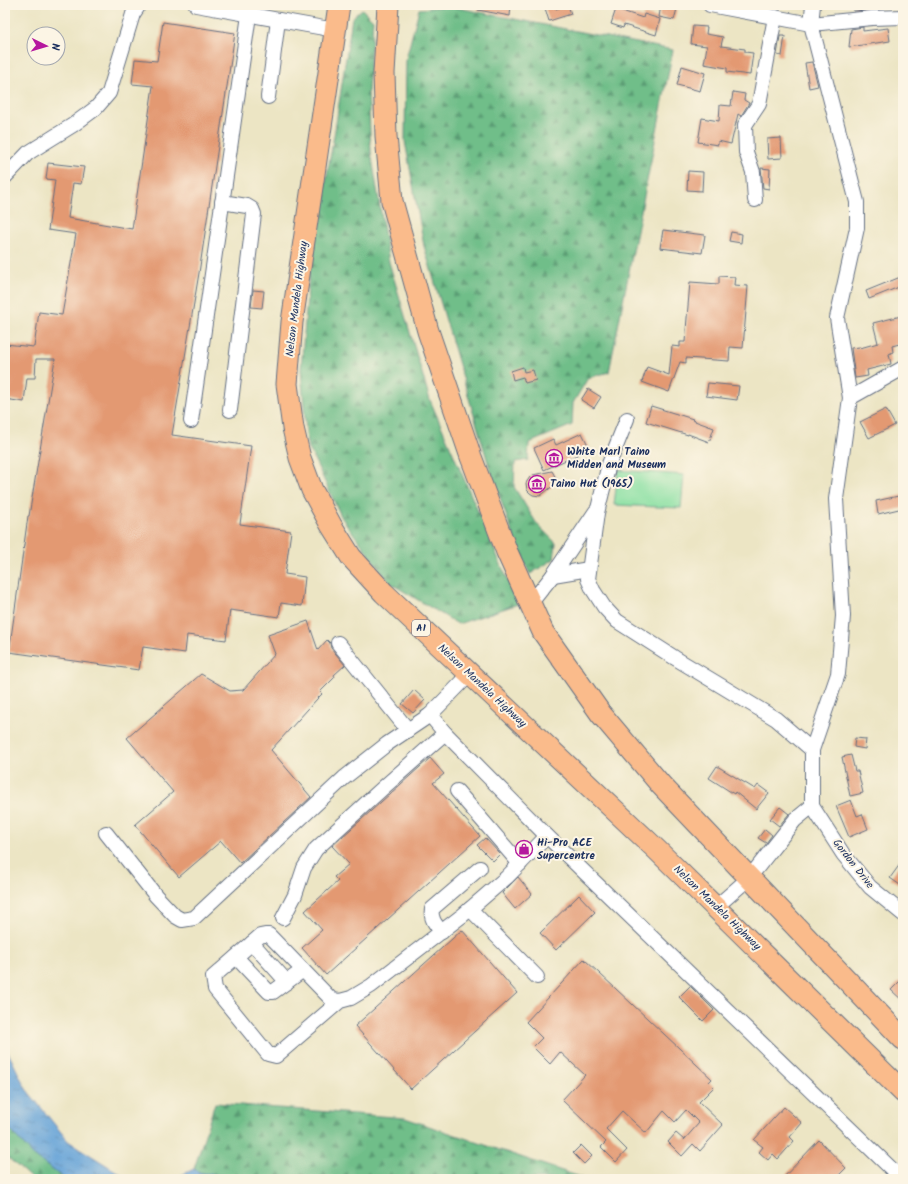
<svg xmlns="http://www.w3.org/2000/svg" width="908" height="1184" font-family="Kalam,sans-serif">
<defs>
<pattern id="forest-firs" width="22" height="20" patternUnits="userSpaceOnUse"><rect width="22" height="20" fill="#6fbe89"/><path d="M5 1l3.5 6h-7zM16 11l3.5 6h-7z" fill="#5a9b73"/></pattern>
<pattern id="water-ripples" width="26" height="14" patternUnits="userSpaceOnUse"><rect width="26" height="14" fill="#67a4d8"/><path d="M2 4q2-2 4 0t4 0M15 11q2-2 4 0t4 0" fill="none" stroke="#5486b2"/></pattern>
</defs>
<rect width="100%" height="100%" fill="#fcf5e5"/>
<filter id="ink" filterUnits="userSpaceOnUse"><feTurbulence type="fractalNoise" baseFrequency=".025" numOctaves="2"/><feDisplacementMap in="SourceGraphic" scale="8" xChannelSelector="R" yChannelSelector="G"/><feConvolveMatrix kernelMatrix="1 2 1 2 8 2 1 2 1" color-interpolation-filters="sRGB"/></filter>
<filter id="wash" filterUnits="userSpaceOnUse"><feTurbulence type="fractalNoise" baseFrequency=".012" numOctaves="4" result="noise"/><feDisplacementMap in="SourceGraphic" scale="16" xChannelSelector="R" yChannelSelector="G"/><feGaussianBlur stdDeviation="0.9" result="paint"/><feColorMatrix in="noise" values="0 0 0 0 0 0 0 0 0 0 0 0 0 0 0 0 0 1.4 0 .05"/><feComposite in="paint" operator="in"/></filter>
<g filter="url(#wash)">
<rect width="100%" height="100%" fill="#ece5c4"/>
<g fill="url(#forest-firs)" stroke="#457674">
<polygon points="448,6 673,50 609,372 588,378 573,403 572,425 529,443 528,460 515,462 514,487 537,524 556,543 554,559 530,574 518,549 489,466 424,246 405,141 406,59 419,9"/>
<polygon points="362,9 373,20 368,91 371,152 389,262 430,400 518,604 458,624 390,583 342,518 307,444 301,369 309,276 335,130 352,18"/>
<polygon points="215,1103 405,1118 586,1179 254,1179 201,1173 194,1169"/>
<polygon points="5,1121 33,1155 65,1179 32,1179 5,1155"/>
</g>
<polygon fill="#8ae0a3" stroke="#528880" points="618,470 684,475 681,508 614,505"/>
<g fill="url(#water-ripples)" stroke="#416a9b">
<polygon points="5,1046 26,1089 68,1141 122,1175 133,1179 65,1179 33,1155 5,1124"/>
<polygon points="194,1169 201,1173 254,1179 173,1179"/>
</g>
<g id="blocks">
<g fill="#e39972">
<polygon points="478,5 511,5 510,16 478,10"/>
<polygon points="544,5 555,5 556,9 568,5 571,14 549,21"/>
<polygon points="661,5 678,5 674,20 659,17"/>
<polygon points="855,5 866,5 865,10 853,11"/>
<polygon points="616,9 643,18 644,14 660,19 656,35 624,25 623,28 611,24"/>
<polygon points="163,22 235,33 199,273 172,435 251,446 240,524 291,531 285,574 305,577 302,606 281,603 279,617 230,610 226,640 187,635 185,653 143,647 139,670 9,652 28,516 29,516 55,359 36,359 35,378 27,378 24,402 5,399 5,344 34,347 39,312 62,315 76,234 48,230 55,180 46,179 48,163 84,167 81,184 73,183 68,218 132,229 153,86 132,84 135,59 157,61"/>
<polygon points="693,26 707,27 706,34 723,37 721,46 745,49 745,52 753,53 750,75 727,72 727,68 704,64 707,46 691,44"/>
<polygon points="863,27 863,31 888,28 890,41 849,47 851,29"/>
<polygon points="780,36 785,36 782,56 777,55"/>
<polygon points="812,62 818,86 809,88 805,63"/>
<polygon points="682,66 705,73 700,91 677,85"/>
<polygon points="733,92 745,94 744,100 749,103 741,116 738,114 731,144 718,141 718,145 698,142 702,118 719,121 720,105 731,106"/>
<polygon points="781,138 782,158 768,159 767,139"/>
<polygon points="761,168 770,169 769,189 763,188"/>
<polygon points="688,171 703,172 702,191 687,190"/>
<polygon points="663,230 705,235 702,253 660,248"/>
<polygon points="731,232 742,234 741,243 729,241"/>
<polygon points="719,276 735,277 734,285 748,286 743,348 730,347 729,361 686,358 686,363 680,362 669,392 642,382 647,367 669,375 672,346 680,347 680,342 685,342 690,282 719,284"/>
<polygon points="903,276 903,287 899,287 869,299 866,291"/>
<polygon points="253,290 264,291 262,308 251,307"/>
<polygon points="901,316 903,326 903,343 892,346 893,352 889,354 891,364 867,370 868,376 855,378 851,348 860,347 860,348 878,343 873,323"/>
<polygon points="523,367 524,372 533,370 536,380 525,383 523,377 513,380 511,371"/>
<polygon points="708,383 739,386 737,400 706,396"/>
<polygon points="588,389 601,397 594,408 581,400"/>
<polygon points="651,406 693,419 692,420 714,428 709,442 688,434 688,435 646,422"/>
<polygon points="886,409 895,425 869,438 860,422"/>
<polygon points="582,433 590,449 544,470 534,448 553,439 556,445"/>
<polygon points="552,471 558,482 540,496 533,495 530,493 527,490 526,483 530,477 533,475"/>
<polygon points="903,495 903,508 878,514 876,501"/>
<polygon points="308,621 318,650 327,640 330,643 331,648 345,665 334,675 335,677 320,692 322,694 317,699 271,750 311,797 240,863 221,841 179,877 135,825 173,792 127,738 201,674 230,691 243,690 275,654 268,635"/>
<polygon points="414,690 425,700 413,713 402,704"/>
<polygon points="855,738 866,739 865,749 854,747"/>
<polygon points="851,755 855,771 858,771 863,793 850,796 842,757"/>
<polygon points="430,758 444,774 433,783 480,836 326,975 302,948 322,930 305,911 338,881 334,877 349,864 332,846"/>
<polygon points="717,766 755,789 758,785 769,793 756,809 735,792 734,794 709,778"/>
<polygon points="851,800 857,816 862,814 868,829 849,837 836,806"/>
<polygon points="780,807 789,814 779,826 770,819"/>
<polygon points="765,829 772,835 766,843 758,838"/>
<polygon points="485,838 500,854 493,861 477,845"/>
<polygon points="903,860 903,887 890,878"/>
<polygon points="518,877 532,894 515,909 502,893"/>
<polygon points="579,895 595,912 556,950 540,933"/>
<polygon points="462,930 517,993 411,1089 355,1026"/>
<polygon points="584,959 712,1079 709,1082 714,1087 699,1102 723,1125 700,1151 693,1144 682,1156 668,1142 676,1133 684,1140 699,1123 686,1110 675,1122 664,1111 646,1133 622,1111 606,1129 627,1150 616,1162 601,1147 606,1142 562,1100 585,1075 560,1052 550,1064 533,1047 542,1038 526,1022"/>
<polygon points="903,978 903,1001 891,990"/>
<polygon points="690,986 714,1010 703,1021 679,997"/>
<polygon points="784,1107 802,1123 790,1137 794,1141 778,1159 773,1154 768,1160 759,1152 763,1147 754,1140"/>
<polygon points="819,1140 846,1168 835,1179 782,1179"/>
<polygon points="581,1145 592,1156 584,1164 573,1153"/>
</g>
</g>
</g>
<g filter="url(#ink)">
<use href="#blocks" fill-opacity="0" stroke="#646f82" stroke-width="1"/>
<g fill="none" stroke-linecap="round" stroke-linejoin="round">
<g stroke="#646f82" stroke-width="16">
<g id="minor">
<polyline points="196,5 335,30"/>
<polyline points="710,5 811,24 872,18 903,17"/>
<polyline points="813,5 811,24 857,202 857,228 837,318 850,398"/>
<polyline points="268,97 278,20"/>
<polyline points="5,177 28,153 73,125 96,108 109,93 133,14 139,5"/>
<polyline points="755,200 753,172 746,152 745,125 759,104 775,17"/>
<polyline points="222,202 247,206 252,209 254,214 230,410"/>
<polyline points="627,419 609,464 597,513 588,579 593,590 604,607 617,621 675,658 776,719 812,750"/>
<polyline points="191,421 249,15"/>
<polyline points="553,575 589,569"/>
<polyline points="530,604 553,575 596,511"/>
<polyline points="338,643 408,730"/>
<polyline points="469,675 430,715 445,733 547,836 902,1179"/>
<polyline points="457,791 520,864"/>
<polyline points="812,806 843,854 870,887 903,914"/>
<polyline points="106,833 156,896 175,916 182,920 194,918 344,778 387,744 430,715"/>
<polyline points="716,907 749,878 795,820 812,806 812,750 838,674 843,616 836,499 850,398 903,368"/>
<polyline points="470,909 537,977"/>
<polyline points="283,918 295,895 304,868 316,849 384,787 445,733"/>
<path d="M 442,932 C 436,925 430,919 432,909 L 480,868"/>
<polyline points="252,943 287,982"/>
<polyline points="236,957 269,992 273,992 303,970"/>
<polyline points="340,1001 276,1056 268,1054 215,989 213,977 260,936 265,935 269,935 332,1000 340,1001 351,998 371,986 463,915 507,877 547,836"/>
</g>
</g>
<g stroke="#646f82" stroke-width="23">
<g id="highway">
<polyline points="339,5 292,322 287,384 293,428 300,458 312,490 331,525 351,557 384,593 657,850 903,1092"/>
<polyline points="388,5 384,73 386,136 392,201 428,331 471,457 507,552 543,632 601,714 661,785 903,1039"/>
</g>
</g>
<use href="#minor" stroke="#fff" stroke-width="14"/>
<use href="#highway" stroke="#fabb8b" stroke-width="21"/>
</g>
</g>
<defs>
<g id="museum-ring" transform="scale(0.9)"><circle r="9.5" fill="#fcf5e5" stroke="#b5179e" stroke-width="1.5"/><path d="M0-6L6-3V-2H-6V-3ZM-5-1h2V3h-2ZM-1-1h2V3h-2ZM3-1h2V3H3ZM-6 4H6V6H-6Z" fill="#b5179e"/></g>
<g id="shop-ring" transform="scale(0.9)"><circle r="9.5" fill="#fcf5e5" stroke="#b5179e" stroke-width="1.5"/><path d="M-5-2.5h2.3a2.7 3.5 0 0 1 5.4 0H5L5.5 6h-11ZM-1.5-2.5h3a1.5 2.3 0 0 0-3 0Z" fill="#b5179e"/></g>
</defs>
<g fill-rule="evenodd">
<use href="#museum-ring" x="554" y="458"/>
<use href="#museum-ring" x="537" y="484"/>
<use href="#shop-ring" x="524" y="849"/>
</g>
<g text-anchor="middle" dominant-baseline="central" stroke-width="4" stroke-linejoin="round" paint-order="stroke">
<rect fill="#fcf5e5" stroke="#5e6a86" stroke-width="1" x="412" y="620" width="18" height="16" rx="3"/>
<g font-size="10" font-weight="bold" fill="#1b2f5e">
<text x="421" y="628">A1</text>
</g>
<g font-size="11" fill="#1b2f5e" stroke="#fcf5e5">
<text transform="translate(297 299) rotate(-83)">Nelson Mandela Highway</text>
<text transform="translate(482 686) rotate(43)">Nelson Mandela Highway</text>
<text transform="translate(853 864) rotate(52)">Gordon Drive</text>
<text transform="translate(717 908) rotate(44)">Nelson Mandela Highway</text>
</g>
<g font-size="11" font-weight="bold" fill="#1b2f5e" stroke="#fcf5e5" text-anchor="start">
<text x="567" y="452">White Marl Taino<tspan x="567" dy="13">Midden and Museum</tspan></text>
<text x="550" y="484">Taino Hut (1965)</text>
<text x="537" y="843">Hi-Pro ACE<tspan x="537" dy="13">Supercentre</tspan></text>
</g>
</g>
<rect width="908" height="1184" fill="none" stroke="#fcf5e5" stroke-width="20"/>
<g transform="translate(46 46) rotate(95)"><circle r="19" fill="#fcf5e5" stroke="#a2a6af"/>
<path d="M0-3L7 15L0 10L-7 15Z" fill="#b5179e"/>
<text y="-6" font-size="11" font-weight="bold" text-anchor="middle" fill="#1b2f5e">N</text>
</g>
</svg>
